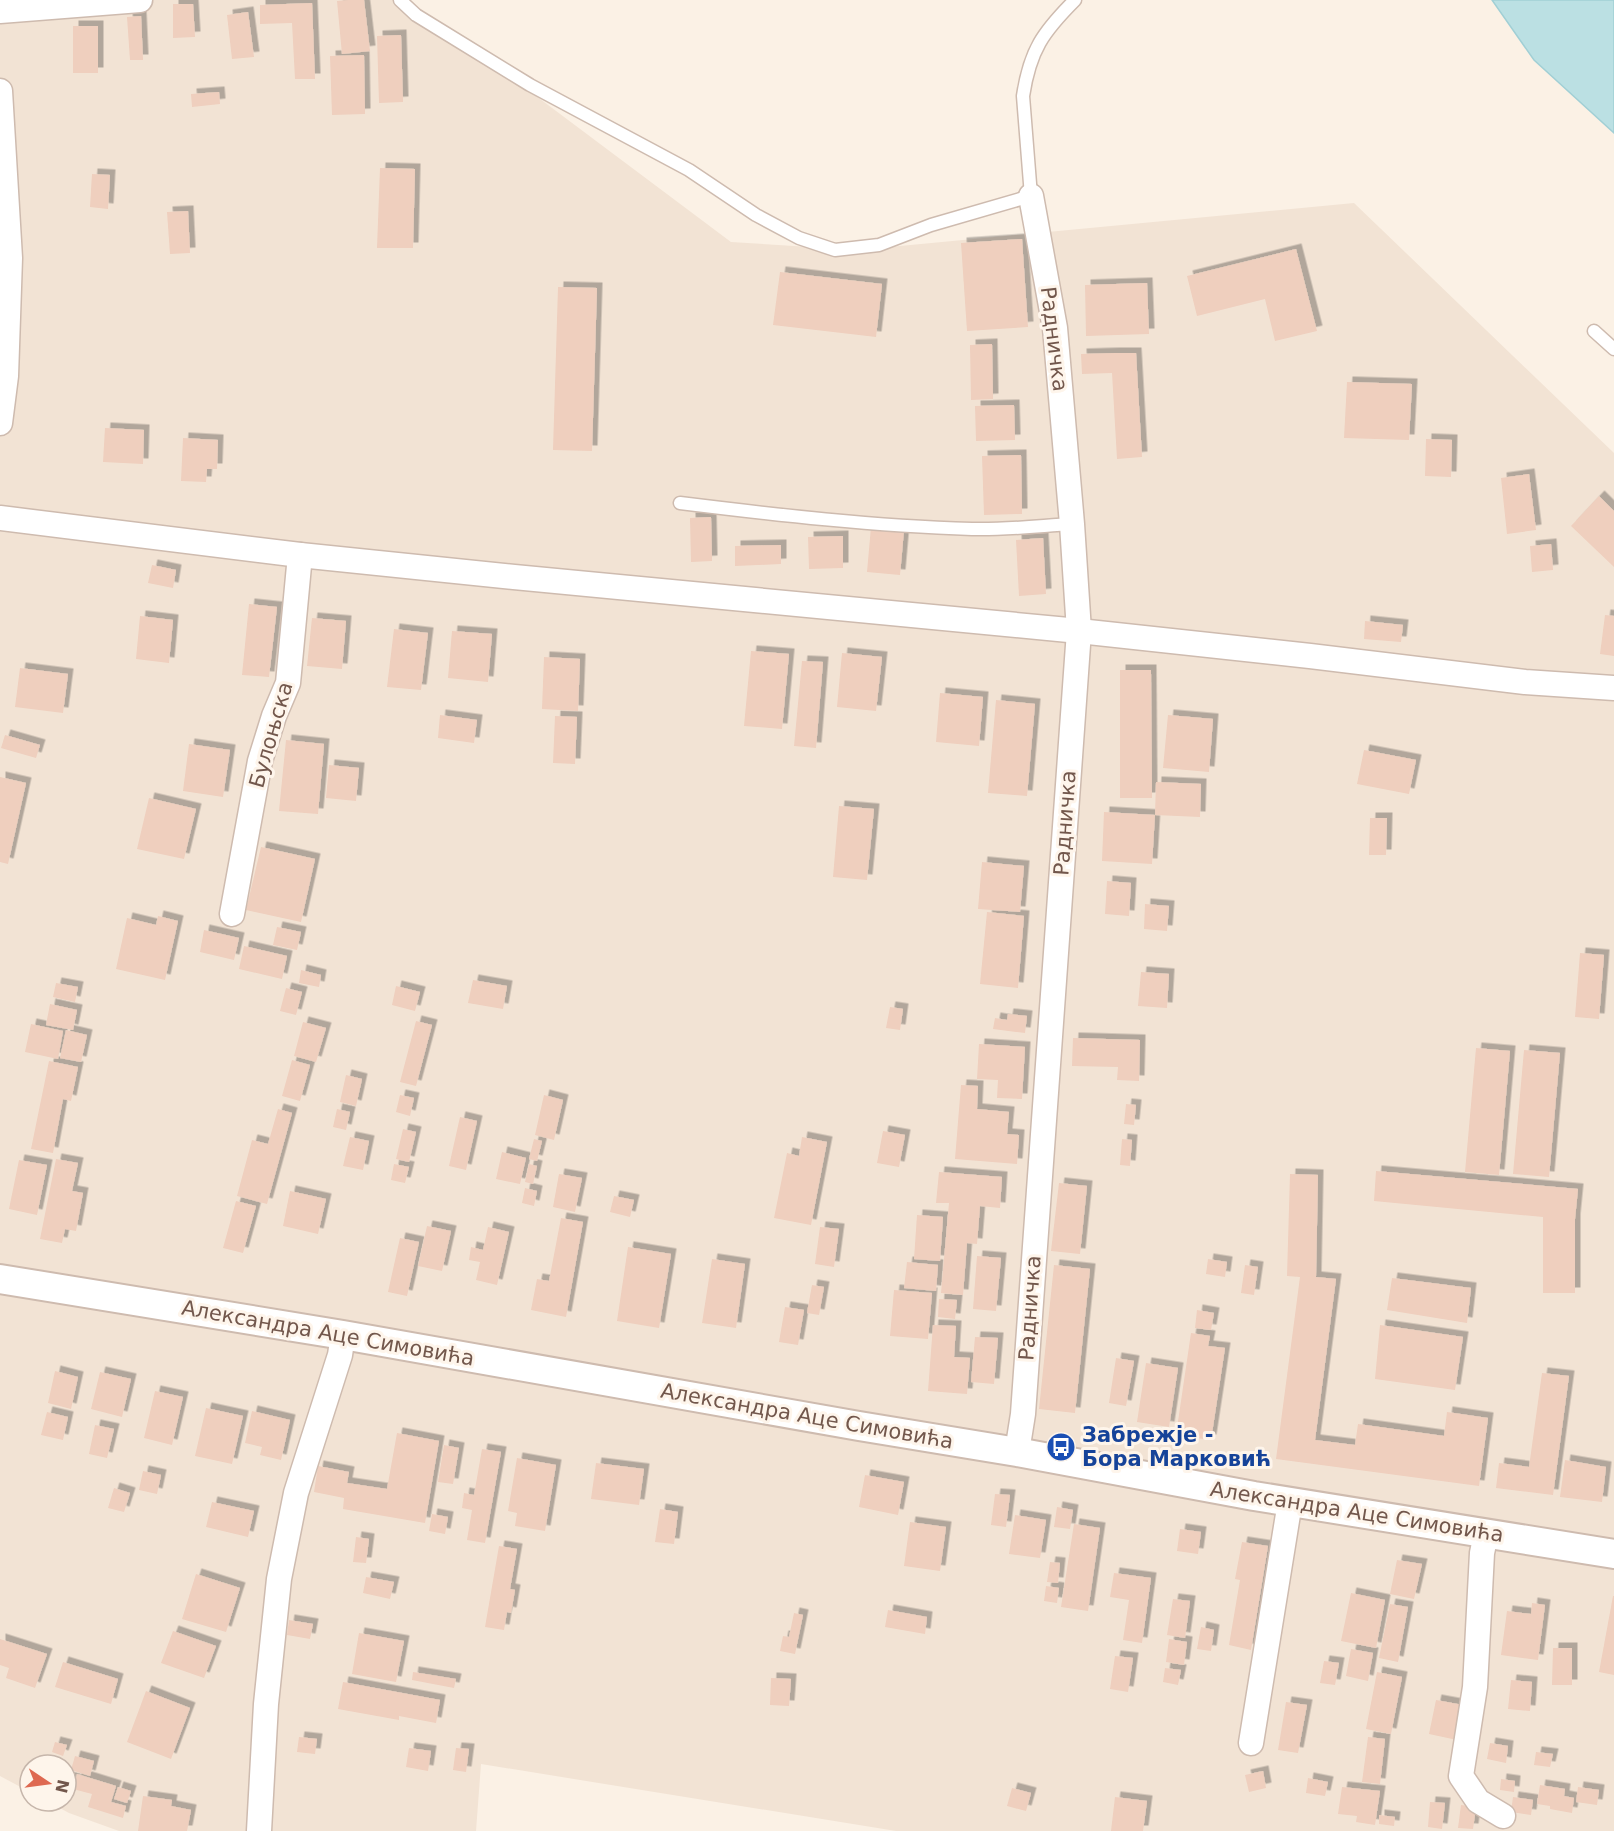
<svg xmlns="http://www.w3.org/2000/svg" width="1614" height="1831" font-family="'DejaVu Sans',sans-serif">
<defs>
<filter id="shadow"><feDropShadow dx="5.5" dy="-5.5" stdDeviation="0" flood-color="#0004"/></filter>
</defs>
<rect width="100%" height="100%" fill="#fbf1e5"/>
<polygon fill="#f2e3d4" points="0,0 408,0 731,242 858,250 1354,203 1614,453 1614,1831 896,1831 481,1764 476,1831 119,1831 69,1813 47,1801 66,1801 66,1765 30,1765 30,1792 0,1776"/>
<polygon fill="#bbe0e3" stroke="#a1cfd5" stroke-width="1.5" points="1492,0 1614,0 1614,133 1534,60"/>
<g fill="#efcfbe" filter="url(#shadow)">
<polygon points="348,0 364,0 370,51 342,54 337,1"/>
<polygon points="312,3 315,79 295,79 292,23 260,24 260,5"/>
<polygon points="173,4 193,4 195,37 173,38"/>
<polygon points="248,12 254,57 232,59 227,15"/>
<polygon points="141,16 143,60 130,60 127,17"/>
<rect x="73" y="26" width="25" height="47"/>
<polygon points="401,35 403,102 379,103 377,36"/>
<polygon points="364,55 365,114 332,115 330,56"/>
<polygon points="219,92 220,104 192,107 191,94"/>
<polygon points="380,168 415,169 413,248 377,248"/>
<polygon points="92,174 110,175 108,209 90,207"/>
<polygon points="188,211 190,253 170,254 167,212"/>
<polygon points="1022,239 1028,327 967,331 961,243"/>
<polygon points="1296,249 1317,331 1275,341 1265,299 1197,316 1187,276"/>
<polygon points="780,272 882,284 876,337 773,325"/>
<polygon points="1147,283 1149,334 1086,336 1085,285"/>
<polygon points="558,287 597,288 592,451 553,450"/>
<polygon points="992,344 993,399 971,400 970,345"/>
<polygon points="1114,353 1136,353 1142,457 1117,459 1112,373 1082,374 1081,354"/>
<polygon points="1347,382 1412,384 1409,440 1344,438"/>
<polygon points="1014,405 1015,440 976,441 975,406"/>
<polygon points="105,428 144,430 143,464 103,462"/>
<polygon points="183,438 218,440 217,469 207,469 206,482 181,481"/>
<polygon points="1426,439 1452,440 1451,477 1425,476"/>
<polygon points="1021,455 1022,514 984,515 982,456"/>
<polygon points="1529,474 1536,530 1507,534 1501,478"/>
<polygon points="1599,496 1614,511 1614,567 1571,526"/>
<polygon points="711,517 712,561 691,562 690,518"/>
<polygon points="871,527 904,530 900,575 867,572"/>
<polygon points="843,536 843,568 809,569 808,537"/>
<polygon points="1043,538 1046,594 1019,596 1016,540"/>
<polygon points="1551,544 1553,570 1532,572 1530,546"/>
<polygon points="781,545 781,564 735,566 735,546"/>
<polygon points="152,565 176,570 173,588 148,583"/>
<polygon points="249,604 277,607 269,677 242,675"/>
<polygon points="1605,615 1614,616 1614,656 1600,654"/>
<polygon points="140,616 173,620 169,663 136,659"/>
<polygon points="312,618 346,621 342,669 307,666"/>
<polygon points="1365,621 1403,625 1401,642 1364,639"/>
<polygon points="394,629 428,633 421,690 387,687"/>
<polygon points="452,631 492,634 488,682 448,678"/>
<polygon points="751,651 789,654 782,729 744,726"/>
<polygon points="842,653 882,657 876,711 837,707"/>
<polygon points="544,657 580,659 578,711 542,709"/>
<polygon points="802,661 823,662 816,748 794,746"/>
<polygon points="20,668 68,674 63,713 15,707"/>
<polygon points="1120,670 1151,670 1152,798 1120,798"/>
<polygon points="940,693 983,697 979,746 936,742"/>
<polygon points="996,700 1035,704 1027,796 988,793"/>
<polygon points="440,715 477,720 474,743 438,738"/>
<polygon points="1168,715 1213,719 1209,772 1163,768"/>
<polygon points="555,716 577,717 575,764 553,763"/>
<polygon points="5,735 40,745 36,758 1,748"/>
<polygon points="286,740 324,744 318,814 279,811"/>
<polygon points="189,744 230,750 223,797 183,791"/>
<polygon points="1364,750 1416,760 1409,794 1357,784"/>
<polygon points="329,765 359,768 356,801 326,798"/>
<polygon points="0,777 26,783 8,864 0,862"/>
<polygon points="1156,782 1201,784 1200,817 1155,815"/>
<polygon points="149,798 196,809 184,859 137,849"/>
<polygon points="839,806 874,809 867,880 833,877"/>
<polygon points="1104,812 1155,815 1152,864 1102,861"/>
<polygon points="1370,818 1387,818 1386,855 1369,855"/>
<polygon points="261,847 315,859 301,922 246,910"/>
<polygon points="982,862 1024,866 1020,912 978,909"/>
<polygon points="1107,881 1131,883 1129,916 1105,914"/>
<polygon points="1145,904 1169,906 1167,931 1144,929"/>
<polygon points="987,912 1024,916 1018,988 980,984"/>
<polygon points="158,916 178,921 165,980 116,969 127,918 156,925"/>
<polygon points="277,927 301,932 297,950 273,945"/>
<polygon points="204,930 239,938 234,960 200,952"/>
<polygon points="244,946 287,956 282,979 239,969"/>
<polygon points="1580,953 1604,955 1599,1019 1575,1017"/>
<polygon points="301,970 321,975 319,987 299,983"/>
<polygon points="1141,972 1169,974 1167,1008 1138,1006"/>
<polygon points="473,980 507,986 503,1009 468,1003"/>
<polygon points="56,983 78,987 75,1002 53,997"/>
<polygon points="396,986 420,992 415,1011 392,1005"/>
<polygon points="286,988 302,992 296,1015 280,1011"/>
<polygon points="50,1004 77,1010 73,1030 46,1025"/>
<polygon points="890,1007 903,1009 900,1030 886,1028"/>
<polygon points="1008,1014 1027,1016 1025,1033 993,1029 995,1018 1007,1020"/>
<polygon points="416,1021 432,1025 416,1086 400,1082"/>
<polygon points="303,1022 326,1028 316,1062 294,1056"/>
<polygon points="31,1024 63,1031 58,1059 25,1052"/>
<polygon points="66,1030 87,1035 81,1062 60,1058"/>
<polygon points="1073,1038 1140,1040 1139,1081 1117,1080 1118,1067 1072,1066"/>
<polygon points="979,1044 1025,1047 1022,1099 997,1098 998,1080 977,1079"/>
<polygon points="1476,1048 1510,1051 1499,1175 1465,1172"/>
<polygon points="1524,1050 1560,1053 1549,1177 1513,1174"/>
<polygon points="292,1060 310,1065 300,1101 282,1096"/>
<polygon points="49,1061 78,1067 71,1101 63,1099 53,1153 31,1149"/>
<polygon points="346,1075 362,1079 356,1106 340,1102"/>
<polygon points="961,1085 978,1086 977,1109 1009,1112 1007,1134 1019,1135 1017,1164 955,1159"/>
<polygon points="400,1095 414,1098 410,1116 396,1112"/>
<polygon points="544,1095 563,1100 554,1140 535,1135"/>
<polygon points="1126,1104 1136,1105 1134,1125 1124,1124"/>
<polygon points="278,1109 292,1113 267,1204 237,1196 252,1140 268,1144"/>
<polygon points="337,1109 350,1112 346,1130 333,1127"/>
<polygon points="460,1117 477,1121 466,1170 449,1166"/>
<polygon points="403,1129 416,1132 409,1162 396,1159"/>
<polygon points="883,1131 905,1135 899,1167 877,1163"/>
<polygon points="350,1137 369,1141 363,1170 343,1166"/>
<polygon points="802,1137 827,1142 811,1225 774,1218 787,1153 799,1156"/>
<polygon points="534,1139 542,1141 537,1161 529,1159"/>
<polygon points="1122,1139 1132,1140 1130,1166 1120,1165"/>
<polygon points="502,1152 526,1158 520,1184 496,1179"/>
<polygon points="56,1159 78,1163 72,1191 83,1193 76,1231 65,1229 62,1243 40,1239"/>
<polygon points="19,1160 47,1165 37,1215 9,1209"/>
<polygon points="394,1164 409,1167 405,1183 391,1180"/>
<polygon points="529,1164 537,1166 533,1184 525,1182"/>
<polygon points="1376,1171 1578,1189 1575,1219 1575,1293 1543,1293 1543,1217 1374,1201"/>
<polygon points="939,1172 1002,1177 1000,1208 980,1206 977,1244 967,1243 963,1295 941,1293 949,1203 936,1203"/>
<polygon points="559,1174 582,1178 575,1212 553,1207"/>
<polygon points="1290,1174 1318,1175 1316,1277 1336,1279 1315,1440 1355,1445 1358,1424 1444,1436 1447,1412 1488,1418 1479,1486 1276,1459 1300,1277 1287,1276"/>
<polygon points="1059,1183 1087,1186 1080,1254 1051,1251"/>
<polygon points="525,1188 537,1191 534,1206 522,1203"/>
<polygon points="290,1191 326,1199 318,1234 283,1226"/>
<polygon points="614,1196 634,1200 630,1217 610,1212"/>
<polygon points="236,1201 256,1206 243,1253 223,1248"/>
<polygon points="917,1215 943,1217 940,1261 914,1259"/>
<polygon points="561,1218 583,1222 566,1317 531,1310 537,1279 549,1281"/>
<polygon points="427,1226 451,1231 442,1271 418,1266"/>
<polygon points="488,1227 509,1232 497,1285 476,1280 480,1262 469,1260 471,1247 483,1250"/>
<polygon points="820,1227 839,1229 834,1267 815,1264"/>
<polygon points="400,1238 419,1242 407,1296 388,1292"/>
<polygon points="628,1247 671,1254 659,1328 617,1321"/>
<polygon points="977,1256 1001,1258 996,1311 973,1309"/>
<polygon points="712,1259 745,1264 736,1328 702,1323"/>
<polygon points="1208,1259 1227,1262 1225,1277 1206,1274"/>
<polygon points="907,1262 938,1265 936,1291 904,1288"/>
<polygon points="1054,1265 1090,1269 1075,1413 1039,1409"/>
<polygon points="1245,1265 1258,1267 1254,1295 1241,1293"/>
<polygon points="1392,1278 1471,1288 1467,1323 1387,1310"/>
<polygon points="812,1285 824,1287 819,1315 807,1313"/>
<polygon points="894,1290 932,1293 928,1339 890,1336"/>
<polygon points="939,1299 957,1300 955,1319 938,1317"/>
<polygon points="785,1307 804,1310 798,1345 779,1342"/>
<polygon points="1197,1310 1214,1313 1211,1330 1195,1328"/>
<polygon points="933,1325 956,1326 954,1357 970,1358 967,1394 928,1391"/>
<polygon points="1380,1325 1463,1337 1455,1390 1375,1379"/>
<polygon points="1191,1333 1210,1336 1208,1346 1225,1348 1211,1440 1176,1435"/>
<polygon points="975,1337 998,1338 994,1384 971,1382"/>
<polygon points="1116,1358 1134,1361 1126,1406 1109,1403"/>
<polygon points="1146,1363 1178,1368 1169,1427 1137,1422"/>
<polygon points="55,1371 78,1377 71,1409 48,1403"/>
<polygon points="100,1372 131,1379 122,1417 91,1409"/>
<polygon points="1542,1373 1569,1376 1553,1495 1496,1488 1499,1463 1529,1467"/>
<polygon points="155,1391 183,1397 172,1445 144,1438"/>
<polygon points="206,1408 243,1416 232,1464 195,1456"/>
<polygon points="252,1411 290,1420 281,1460 260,1455 262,1447 245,1443"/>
<polygon points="47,1412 68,1417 63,1440 41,1435"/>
<polygon points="95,1425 114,1429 107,1458 89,1454"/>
<polygon points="397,1433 439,1441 425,1523 343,1509 344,1498 314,1492 318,1466 349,1472 347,1483 387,1489"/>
<polygon points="444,1445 459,1448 453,1484 438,1482"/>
<polygon points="482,1449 501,1452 485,1543 467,1540 472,1510 462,1508 464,1493 474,1495"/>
<polygon points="517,1458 556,1465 545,1531 515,1526 517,1513 508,1511"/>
<polygon points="1565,1460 1606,1467 1602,1502 1560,1497"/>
<polygon points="596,1463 644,1469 639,1505 591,1499"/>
<polygon points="143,1471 161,1475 157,1494 139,1490"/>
<polygon points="865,1475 904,1482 898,1515 859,1507"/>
<polygon points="114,1488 130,1493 124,1512 108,1508"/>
<polygon points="995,1494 1010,1495 1006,1527 991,1525"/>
<polygon points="212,1502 254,1511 248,1537 206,1527"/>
<polygon points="1057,1507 1073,1510 1070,1529 1054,1527"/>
<polygon points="660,1509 678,1512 674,1544 655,1542"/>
<polygon points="432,1514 448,1517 445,1534 429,1531"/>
<polygon points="1015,1515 1046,1520 1040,1558 1009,1554"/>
<polygon points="910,1522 946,1527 940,1571 904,1566"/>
<polygon points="1074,1524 1100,1528 1088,1611 1061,1607"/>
<polygon points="1180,1529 1201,1532 1198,1554 1177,1551"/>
<polygon points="356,1537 369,1539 366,1563 353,1562"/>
<polygon points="1242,1542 1268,1546 1251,1650 1229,1645 1240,1580 1235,1579"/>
<polygon points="499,1546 517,1549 510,1589 515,1590 511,1613 507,1612 504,1630 485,1627"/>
<polygon points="1397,1560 1422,1564 1414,1599 1390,1594"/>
<polygon points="1050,1562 1060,1563 1058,1583 1047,1582"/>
<polygon points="1114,1573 1151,1578 1142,1643 1123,1640 1129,1600 1110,1597"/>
<polygon points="196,1574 240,1588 226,1632 182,1619"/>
<polygon points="366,1577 394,1582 390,1599 363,1593"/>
<polygon points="1046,1586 1059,1588 1057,1603 1044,1601"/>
<polygon points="1351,1593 1385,1600 1376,1648 1341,1641"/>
<polygon points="1613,1596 1614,1596 1614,1675 1599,1672"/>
<polygon points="1173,1599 1190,1601 1185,1638 1167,1635"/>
<polygon points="1532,1603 1545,1605 1538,1660 1501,1655 1507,1611 1531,1614"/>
<polygon points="1390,1604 1408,1607 1398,1662 1379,1658"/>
<polygon points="888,1610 927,1617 925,1634 885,1627"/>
<polygon points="794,1613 803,1615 795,1654 780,1651 783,1636 789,1637"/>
<polygon points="289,1620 313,1624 310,1639 287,1635"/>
<polygon points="1201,1627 1214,1630 1211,1651 1197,1649"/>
<polygon points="173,1631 216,1646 204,1678 161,1663"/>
<polygon points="359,1633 404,1641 396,1682 352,1674"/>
<polygon points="0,1639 47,1654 35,1688 6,1678 9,1668 0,1665"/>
<polygon points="1169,1639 1187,1642 1184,1665 1166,1662"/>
<polygon points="1553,1648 1572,1648 1572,1685 1552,1685"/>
<polygon points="1351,1649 1373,1653 1368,1681 1346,1676"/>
<polygon points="1115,1656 1133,1658 1128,1692 1110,1689"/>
<polygon points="1324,1661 1339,1663 1335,1685 1320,1683"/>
<polygon points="63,1662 118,1679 111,1704 55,1687"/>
<polygon points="1165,1668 1181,1670 1178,1685 1163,1682"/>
<polygon points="413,1672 456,1679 454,1688 412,1680"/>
<polygon points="1377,1672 1402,1677 1391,1734 1366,1729"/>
<polygon points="771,1678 791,1679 789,1706 770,1705"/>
<polygon points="1511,1680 1532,1682 1530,1711 1508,1709"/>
<polygon points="343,1682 440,1700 436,1723 399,1716 399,1720 338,1709"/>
<polygon points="146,1691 190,1708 171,1759 127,1742"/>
<polygon points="1436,1700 1463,1705 1457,1740 1429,1734"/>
<polygon points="1286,1702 1307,1705 1298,1753 1278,1750"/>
<polygon points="299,1737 317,1739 315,1754 297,1752"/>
<polygon points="1368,1737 1385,1739 1380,1784 1362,1782"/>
<polygon points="55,1742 67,1745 63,1756 52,1752"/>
<polygon points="1490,1743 1508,1746 1506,1763 1487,1759"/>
<polygon points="409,1748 431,1751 428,1771 406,1767"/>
<polygon points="456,1748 469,1749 466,1772 453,1770"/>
<polygon points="1536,1752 1553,1754 1550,1767 1534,1765"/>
<polygon points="75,1756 94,1761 90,1776 71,1770"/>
<polygon points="1263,1771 1266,1788 1249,1792 1245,1775"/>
<polygon points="77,1774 116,1786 111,1802 126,1806 123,1818 88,1807 92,1794 73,1789"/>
<polygon points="66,1777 75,1779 70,1796 66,1795"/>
<polygon points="1308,1778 1328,1782 1325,1796 1306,1793"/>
<polygon points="1501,1779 1515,1781 1514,1792 1500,1790"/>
<polygon points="1540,1785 1565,1789 1564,1796 1574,1798 1572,1813 1550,1809 1550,1806 1537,1804"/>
<polygon points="118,1787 131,1791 127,1803 114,1799"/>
<polygon points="1342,1787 1380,1791 1375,1825 1356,1822 1357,1816 1338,1814"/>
<polygon points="1578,1787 1599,1790 1597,1805 1576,1802"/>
<polygon points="1012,1788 1031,1793 1026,1811 1007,1806"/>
<polygon points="143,1796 172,1800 171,1806 191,1810 187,1831 138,1831"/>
<polygon points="1115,1797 1147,1801 1143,1831 1111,1831"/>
<polygon points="1513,1797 1533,1800 1531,1815 1511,1812"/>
<polygon points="1430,1802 1445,1803 1442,1829 1428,1827"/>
<polygon points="1461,1805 1476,1807 1473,1829 1458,1828"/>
<polygon points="1379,1815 1395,1817 1394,1826 1379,1824"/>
</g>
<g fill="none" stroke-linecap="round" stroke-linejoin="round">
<g stroke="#cebbaf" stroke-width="15">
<g id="service">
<path d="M 400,0 L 416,15 L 530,85 L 689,170 L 756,215 L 799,238 L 835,250 L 879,245 L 931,225 L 1031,196 L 1023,96 C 1030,50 1043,32 1075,0"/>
<polyline points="1594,331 1614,349"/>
<path d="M 680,503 C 777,515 874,526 972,529 C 1005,530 1039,526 1072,524"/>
</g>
</g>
<g stroke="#cebbaf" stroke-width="27">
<g id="minor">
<polyline points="0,11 140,0"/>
<polyline points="0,91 10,258 6,376 0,423"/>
<polyline points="0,518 300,555 514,577 1079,631 1310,656 1525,682 1614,688"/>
<polyline points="232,914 260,761 274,716 288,683 300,555"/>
<polyline points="1017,1452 1023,1414 1079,631 1072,524 1055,328 1031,196"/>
<polyline points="1486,1534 1482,1553 1475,1687 1461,1776 1478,1801 1503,1816"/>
<polyline points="1251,1743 1290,1502"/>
<polyline points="259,1831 266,1704 279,1579 296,1493 340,1355 343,1335"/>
</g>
</g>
<g stroke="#cebbaf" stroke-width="32">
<polyline id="tertiary" points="0,1279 343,1335 859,1426 1017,1452 1254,1496 1614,1554"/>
</g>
<use href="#service" stroke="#fff" stroke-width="12"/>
<use href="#minor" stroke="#fff" stroke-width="24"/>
<use href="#tertiary" stroke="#fff" stroke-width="28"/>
</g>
<defs>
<g id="bus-disc" transform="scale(1.5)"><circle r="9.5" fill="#1a4fb4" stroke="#fef5eb"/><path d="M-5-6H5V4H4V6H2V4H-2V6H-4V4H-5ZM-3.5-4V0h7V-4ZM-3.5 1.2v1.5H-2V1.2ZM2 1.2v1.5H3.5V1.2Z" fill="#fff"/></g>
</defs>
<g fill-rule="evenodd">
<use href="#bus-disc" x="1061" y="1447"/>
</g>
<g text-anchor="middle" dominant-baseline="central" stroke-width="6" stroke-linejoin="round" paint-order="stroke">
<g font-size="21" fill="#72574c" stroke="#fef5eb">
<text transform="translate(1054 339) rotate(83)">Радничка</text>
<text transform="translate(271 735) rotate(-74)">Булоњска</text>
<text transform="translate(1065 823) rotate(-86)">Радничка</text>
<text transform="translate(1030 1308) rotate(-86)">Радничка</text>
<text transform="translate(328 1333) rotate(10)">Александра Аце Симовића</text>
<text transform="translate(807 1416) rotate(10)">Александра Аце Симовића</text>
<text transform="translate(1357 1512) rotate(9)">Александра Аце Симовића</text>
</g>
<g font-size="21" font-weight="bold" fill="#164399" stroke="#fef5eb" text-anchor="start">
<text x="1082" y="1435">Забрежје -<tspan x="1082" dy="24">Бора Марковић</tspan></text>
</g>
</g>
<g transform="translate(48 1783) rotate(103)"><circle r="28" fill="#fef5eb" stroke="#c6b6ab" stroke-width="1.5"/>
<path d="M0-4.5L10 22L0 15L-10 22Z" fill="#de6951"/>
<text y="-9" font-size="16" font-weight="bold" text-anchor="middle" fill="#72574c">N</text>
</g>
</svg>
